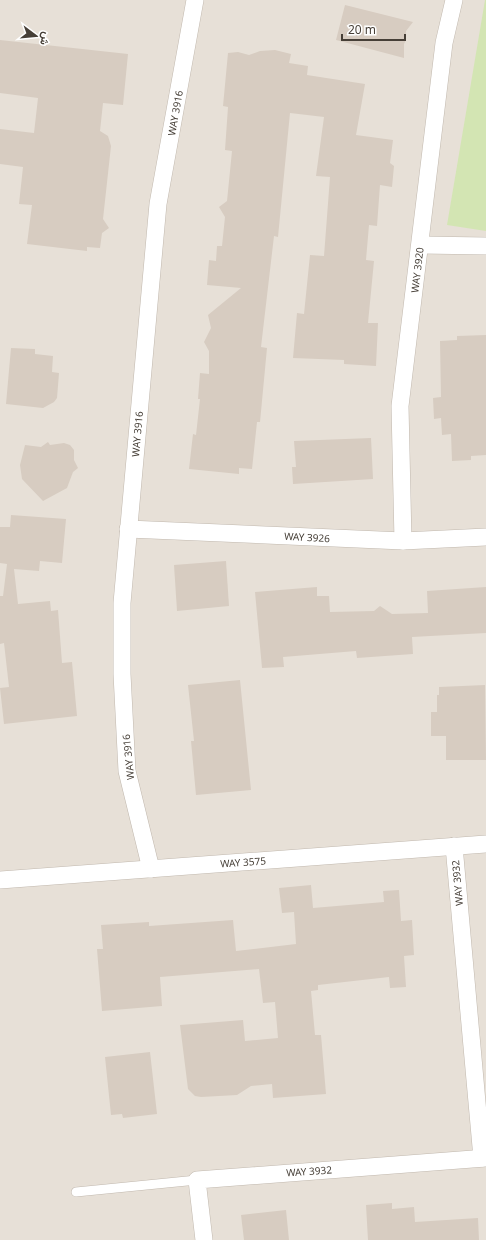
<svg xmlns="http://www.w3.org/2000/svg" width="486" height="1240" font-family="'Noto Sans',Vazirmatn,sans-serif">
<rect width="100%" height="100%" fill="#f3efe8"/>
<rect fill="#e7e0d7" x="0" y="0" width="486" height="1240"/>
<polygon fill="#d3e5b3" points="485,0 486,0 486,231 447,225"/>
<g fill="#d7ccc1">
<polygon points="345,5 413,22 406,31 406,40 404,44 404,58 336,40"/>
<polygon points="0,40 128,54 123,105 103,103 100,131 108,136 111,146 103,219 109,228 102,233 100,248 87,247 87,251 27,244 32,205 19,204 23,167 0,164 0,129 34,133 38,98 0,93"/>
<polygon points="275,50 291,54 289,63 308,66 307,75 365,84 356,135 393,140 390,163 394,166 392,187 380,185 377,226 369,225 366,260 374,261 368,323 378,323 376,366 344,364 344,360 293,358 297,313 304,314 310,255 324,256 330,177 316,176 324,117 290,113 278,237 274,236 261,347 267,348 260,422 257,422 252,469 239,468 239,474 189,469 193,434 196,435 200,399 198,399 200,373 209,374 209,351 204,342 211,328 208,315 241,288 207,285 209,260 216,261 217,246 222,246 225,217 219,207 227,201 232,151 225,150 228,107 223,106 228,53 238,52 249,55 260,51"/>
<polygon points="486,335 486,455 471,456 471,460 452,461 451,434 442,435 441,418 434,419 433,398 441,397 440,341 457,340 457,336"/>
<polygon points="11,348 35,349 35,354 53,356 52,372 59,373 57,398 54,402 43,408 6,404"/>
<polygon points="371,438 373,479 293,484 292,467 296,467 294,441"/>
<polygon points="48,442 50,445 64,443 70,445 74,450 74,460 78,468 73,472 67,488 43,501 22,479 20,465 25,445 41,447"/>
<polygon points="11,515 66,519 62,563 40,561 39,571 14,569 18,604 50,601 51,611 58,610 62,663 72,662 77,716 4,724 0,688 9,687 4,643 0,644 0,596 3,596 7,564 0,563 0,527 10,527"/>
<polygon points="226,561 229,606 177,611 174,565"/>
<polygon points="317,587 317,596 329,596 330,612 374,611 380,606 392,614 428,613 427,591 486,587 486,633 412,637 413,654 357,658 356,651 283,657 284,667 262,668 255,592"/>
<polygon points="240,680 251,790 196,795 191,741 194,741 188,685"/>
<polygon points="485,685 486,760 446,760 446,736 431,736 431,712 437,712 437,695 439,695 439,687"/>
<polygon points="311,885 313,908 384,902 383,891 399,890 401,921 412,920 414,955 404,956 406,987 390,988 389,977 318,985 318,990 311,991 315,1035 321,1035 326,1094 273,1098 272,1084 251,1086 237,1095 201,1097 195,1096 188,1089 180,1025 243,1020 245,1041 278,1038 275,1002 263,1003 259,969 160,977 162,1006 102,1011 97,949 103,949 101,925 149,922 149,926 233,920 236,951 296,944 294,912 282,913 279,888"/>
<polygon points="150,1052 157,1114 123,1118 122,1114 111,1115 105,1057"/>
<polygon points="392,1203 392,1209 414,1207 415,1222 478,1218 479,1240 368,1240 366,1205"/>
<polygon points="286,1210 289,1240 244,1240 241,1215"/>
</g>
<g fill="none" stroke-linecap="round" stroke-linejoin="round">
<g stroke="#c1b8ae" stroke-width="10">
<polyline id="lane" points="76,1192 197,1180"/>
</g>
<g stroke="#c1b8ae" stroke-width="18">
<g id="street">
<polyline points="421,245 486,246"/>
<polyline points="128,529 403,541 486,537"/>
<polyline points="403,541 400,406 444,43 454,0"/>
<polyline points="454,846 482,1158"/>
<polyline points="151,869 127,771 122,674 122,603 158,204 195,0"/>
<polyline points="0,880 486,844"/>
<polyline points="204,1240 197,1180 486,1158"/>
</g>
</g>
<use href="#lane" stroke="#fff" stroke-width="9"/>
<use href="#street" stroke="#fff" stroke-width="17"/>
</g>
<g text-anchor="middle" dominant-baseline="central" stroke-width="3.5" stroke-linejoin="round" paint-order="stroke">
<g font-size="10" fill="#463f37" stroke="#fff">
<text transform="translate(175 113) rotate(-80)">WAY 3916</text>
<text transform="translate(417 270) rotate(-83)">WAY 3920</text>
<text transform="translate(137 434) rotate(-85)">WAY 3916</text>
<text transform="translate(307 537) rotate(3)">WAY 3926</text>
<text transform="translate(128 757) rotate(-96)">WAY 3916</text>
<text transform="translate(243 862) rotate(-4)">WAY 3575</text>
<text transform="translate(457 883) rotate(-95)">WAY 3932</text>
<text transform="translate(309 1171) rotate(-4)">WAY 3932</text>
</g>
</g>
<g transform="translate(36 36) rotate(106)" stroke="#ffffff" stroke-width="3" paint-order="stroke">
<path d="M0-3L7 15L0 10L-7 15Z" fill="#463f37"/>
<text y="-6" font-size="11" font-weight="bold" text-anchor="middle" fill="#463f37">ش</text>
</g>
<path d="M342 34v6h63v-6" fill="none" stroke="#463f37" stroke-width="2"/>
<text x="348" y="34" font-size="12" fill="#463f37" stroke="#ffffff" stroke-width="3" paint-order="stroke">20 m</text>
</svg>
